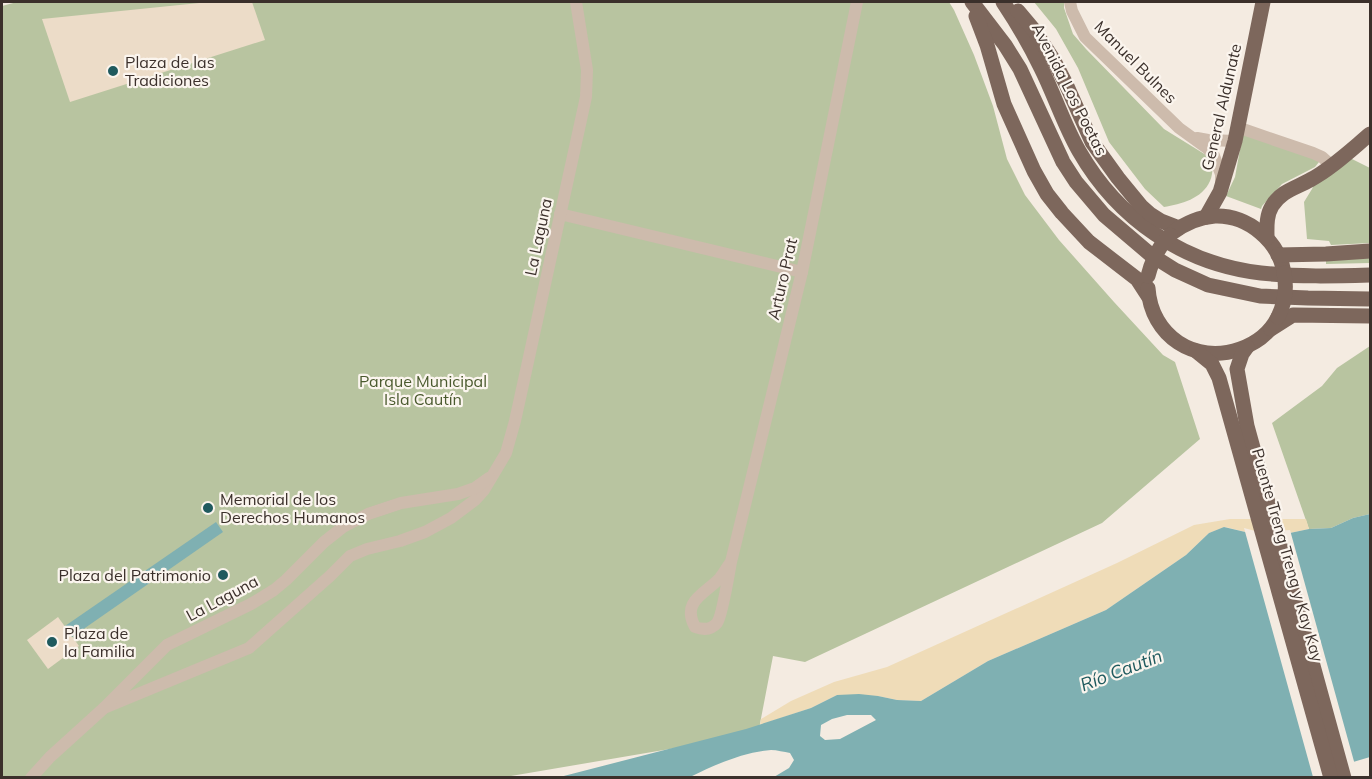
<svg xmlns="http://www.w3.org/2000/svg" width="1372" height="779" font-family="Mulish,sans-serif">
<rect width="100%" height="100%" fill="#f4ebe1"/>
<g fill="#b8c4a0">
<polygon points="17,2 949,2 954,10 974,55 993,106 1007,159 1025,195 1059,240 1114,302 1163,355 1175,362 1200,439 1102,523 805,662 773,656 758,734 505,777 2,778 2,6"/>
<path d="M 1034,2 L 1064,2 L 1064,8 L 1073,34 L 1086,49 L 1164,129 L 1206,155 L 1213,167 C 1212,172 1212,177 1210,181 C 1202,199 1181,204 1164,207 L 1145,189 L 1109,142 L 1078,68 L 1056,29 Z"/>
<polygon points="1243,133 1318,158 1319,162 1315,167 1282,184 1262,206 1261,209 1226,196 1235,177"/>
<polygon points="1342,154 1370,168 1370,243 1331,245 1329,241 1307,239 1304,202 1312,189 1316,180"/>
<polygon points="1370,256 1370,263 1326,264 1326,259"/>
<polygon points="1370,346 1370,514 1353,518 1331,528 1309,529 1272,423 1322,386 1337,368"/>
</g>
<polygon fill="#efdcb8" points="1230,519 1306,519 1309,529 1290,533 1258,535 1225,527 1209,533 1186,555 1106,610 988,661 921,701 897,700 878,696 837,695 811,708 760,725 761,719 791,701 834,682 887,667 1117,563 1194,525"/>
<g fill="#ecdcc8">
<polygon points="209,2 252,2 265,40 70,102 42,19"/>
<polygon points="58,617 79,646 48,669 27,640"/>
</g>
<g fill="#7fb0b2" fill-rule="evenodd">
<path d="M 1370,514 L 1370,757 L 1333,768 L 1312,777 L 774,777 L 789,768 L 794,760 L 790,753 C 784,752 777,750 771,750 C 744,752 714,765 690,777 L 556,778 L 746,729 L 811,708 L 837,695 L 859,694 L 878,696 L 897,700 L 921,701 L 988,661 L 1106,610 L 1186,555 L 1209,533 L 1224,527 L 1258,535 L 1290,533 L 1309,529 L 1331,528 L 1353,518 ZM 847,715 L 871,715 L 876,720 L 840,739 L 825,740 L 820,736 L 821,725 L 832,719 Z"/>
<polygon points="216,522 223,532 72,637 65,626"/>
</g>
<polygon fill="#f4ebe1" points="1244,528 1259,532 1290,530 1355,765 1334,771 1319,778 1313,777"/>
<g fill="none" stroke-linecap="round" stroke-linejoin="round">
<g stroke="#cdbbac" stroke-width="12">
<polyline points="1070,2 1072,11 1085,37 1179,128 1208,149 1214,156 1221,174 1221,182"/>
<polyline points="1237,127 1313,153 1322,157 1331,165"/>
<polyline points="1197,138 1208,140 1235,141"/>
<polyline points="560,214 802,272"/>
<path d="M 731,562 C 729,573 722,617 717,623 C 711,630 703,630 695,627 C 681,601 705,594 720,578 C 724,573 727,567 731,562 L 802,272 L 857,2"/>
<polyline points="104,708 249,648 330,576 350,556 367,549 400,541 425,532 451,518 475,500 484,490 506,453 515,421 586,97 587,70 576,2"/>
<polyline points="31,778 50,757 104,708 167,645 251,604 274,590 286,580 324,542 343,527 368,514 401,503 458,494 475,488 489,478"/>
</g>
<g stroke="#7d675c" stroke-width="15">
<polyline points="972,2 1005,45 1020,69 1063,162 1076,182 1104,215 1151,255 1175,270 1208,285 1260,296 1308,298 1370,299"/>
<path d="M 1003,2 C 1017,23 1030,45 1041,68 C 1055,96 1064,125 1079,151 C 1118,219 1183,264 1261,273 C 1297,277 1335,276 1370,275"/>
<polyline points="1018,11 1034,30 1053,59 1066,84 1092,142 1118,178 1141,206 1150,214 1161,221 1179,228"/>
<polyline points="976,16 987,45 1004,104 1034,171 1047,194 1062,213 1089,242 1137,279 1148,296"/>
<polyline points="1206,217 1220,192 1235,141 1263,2"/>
<path d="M 1172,233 C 1184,224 1200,217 1215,216 C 1248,215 1279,241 1284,273"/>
<path d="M 1267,238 C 1267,227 1266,216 1272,206 C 1281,191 1296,188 1310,180 C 1331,169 1352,149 1370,134"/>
<polyline points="1278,255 1326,254 1370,251"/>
<path d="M 1148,288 C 1151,336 1195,365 1240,349 C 1257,343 1270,333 1278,317"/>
<polyline points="1271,329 1293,315 1370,316"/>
<polyline points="1247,347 1242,354 1237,369 1247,426 1344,778"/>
<polyline points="1196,351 1212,364 1219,378 1331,778"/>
</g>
<g stroke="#7d675c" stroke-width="15">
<path d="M 1148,276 C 1152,260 1158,247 1170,235"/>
<path d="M 1278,317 C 1285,303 1287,288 1284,273"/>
</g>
</g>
<g fill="#1f5a5e" stroke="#fbf5ee" stroke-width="2">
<circle cx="113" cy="71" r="6"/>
<circle cx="208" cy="508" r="6"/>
<circle cx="223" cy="575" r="6"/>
<circle cx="52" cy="642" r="6"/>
</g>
<g text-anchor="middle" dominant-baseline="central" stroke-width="4.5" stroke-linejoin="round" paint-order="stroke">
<g font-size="16" fill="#3b302b" stroke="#fbf5ee" text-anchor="start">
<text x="125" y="62">Plaza de las<tspan x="125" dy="18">Tradiciones</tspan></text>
<text x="220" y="499">Memorial de los<tspan x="220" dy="18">Derechos Humanos</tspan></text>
<text x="211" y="575" text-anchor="end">Plaza del Patrimonio</text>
<text x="64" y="633">Plaza de<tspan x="64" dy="18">la Familia</tspan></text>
</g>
<g font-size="16" fill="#3b302b" stroke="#fbf5ee">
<text transform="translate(1136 62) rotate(45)">Manuel Bulnes</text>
<text transform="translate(1070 89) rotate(63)">Avenida Los Poetas</text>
<text transform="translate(1221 107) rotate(-77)">General Aldunate</text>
<text transform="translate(538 237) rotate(-78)">La Laguna</text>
<text transform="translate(782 279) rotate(-77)">Arturo Prat</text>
<text transform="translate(1288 555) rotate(74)">Puente Treng Treng y Kay Kay</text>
<text transform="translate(222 598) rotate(-28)">La Laguna</text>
</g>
<g font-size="16" fill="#4a5a2e" stroke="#fbf5ee">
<text x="423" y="381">Parque Municipal<tspan x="423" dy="18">Isla Cautín</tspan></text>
</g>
<g font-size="18" font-style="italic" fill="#1f5a5e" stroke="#fbf5ee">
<text transform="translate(1121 670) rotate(-21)">Río Cautín</text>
</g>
</g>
<rect width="1372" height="779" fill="none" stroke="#3b302b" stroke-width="6"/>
</svg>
